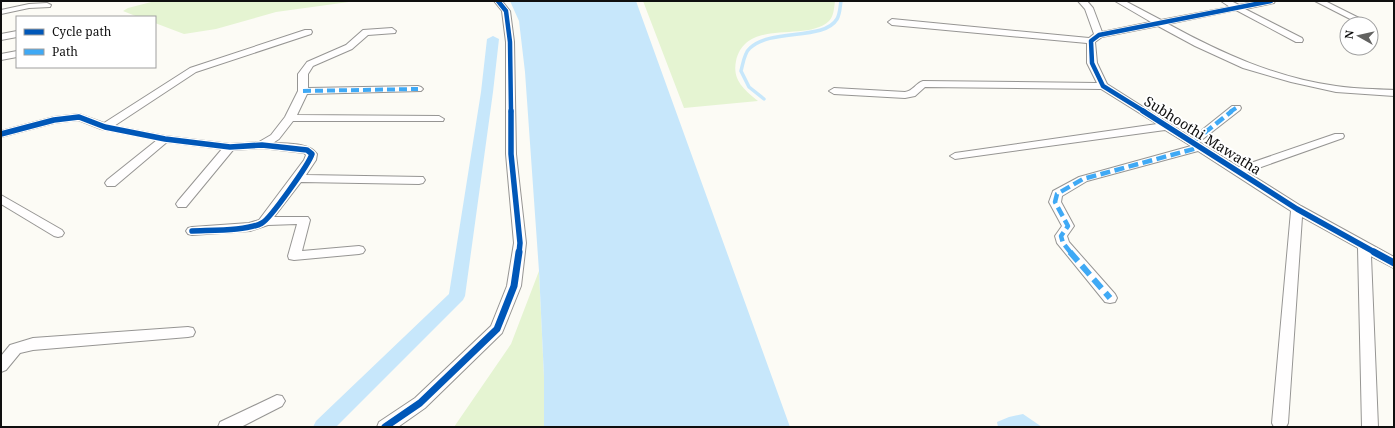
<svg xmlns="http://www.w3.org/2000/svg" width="1395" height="428" font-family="'Noto Serif',serif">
<rect width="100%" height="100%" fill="#fcfbf5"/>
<g fill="#e5f4d2">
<polygon points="155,1 356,1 276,12 216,29 184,34 155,23 155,17 138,17 123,11 128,8"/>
<path d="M 643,1 L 835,1 C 834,8 834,16 829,21 C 806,43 746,17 736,61 C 732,81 745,90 758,101 L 684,108 Z"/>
<polygon points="539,271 544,377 544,427 454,427 511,344"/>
</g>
<g fill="#c7e7fb">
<polygon points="510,1 636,1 790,427 544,427 544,377 539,271 525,72 519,21"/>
<polygon points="1023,414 1042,427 998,427 997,422 1009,417"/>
</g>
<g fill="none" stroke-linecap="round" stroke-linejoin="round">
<path stroke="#c7e7fb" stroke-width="3.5" d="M 764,99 L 749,87 L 741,71 C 743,64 744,53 750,48 C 771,28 824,41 837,19 C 840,14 840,7 841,1"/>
<polygon fill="#c7e7fb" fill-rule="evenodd" points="493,36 499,39 493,92 465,296 463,300 336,427 313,427 316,421 449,294 481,92 487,39"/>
<g stroke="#969593" stroke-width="2">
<g id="minor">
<polygon points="494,1 502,1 510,11 514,42 516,154 526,243 521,286 502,333 425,408 398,427 377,427 379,422 415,398 491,326 507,286 514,243 506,154 506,42 502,11"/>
<path d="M 1078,1 L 1087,1 L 1093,8 L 1102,32 L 1151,22 L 1115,1 L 1125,1 L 1161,20 L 1230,7 L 1221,1 L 1231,1 L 1239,5 L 1259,1 L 1275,1 L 1274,3 L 1245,9 L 1302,38 L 1303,40 L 1302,42 L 1296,42 L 1236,10 L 1168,24 C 1221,53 1276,78 1336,86 C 1355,89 1375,89 1394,90 L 1394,96 L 1336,92 L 1291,82 L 1243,68 L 1195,46 L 1158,26 L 1102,37 L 1095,42 L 1097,63 L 1107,84 L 1192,138 L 1232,106 L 1240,106 L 1241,108 L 1240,110 L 1199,142 L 1239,167 L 1335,134 L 1343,134 L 1344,136 L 1343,138 L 1247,172 L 1301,206 L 1394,257 L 1394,268 L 1371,256 L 1378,427 L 1362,427 L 1358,248 L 1302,217 L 1288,423 L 1286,427 L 1274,427 L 1272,423 L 1291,211 L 1198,151 L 1087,181 L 1062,196 L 1061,202 L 1074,226 L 1067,236 L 1069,242 L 1115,294 L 1117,298 L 1115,302 L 1110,303 L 1105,302 L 1057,243 L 1055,236 L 1062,226 L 1049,202 L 1053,191 L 1079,177 L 1191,146 L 1165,130 L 955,159 L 950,156 L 955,153 L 1157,124 L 1101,89 L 925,87 L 915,96 L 905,98 L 834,94 L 829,91 L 834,88 L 905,92 C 913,91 916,83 923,81 L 1097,83 L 1087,63 L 1087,43 L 892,25 L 888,22 L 892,19 L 1089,38 L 1094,34 L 1085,9 Z"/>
<polygon points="1315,1 1325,1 1369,23 1360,24"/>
<polygon points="47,3 51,5 50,7 29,8 1,14 1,10 29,4"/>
<path d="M 392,28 L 396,31 L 395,33 L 368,35 L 352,49 L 313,66 L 308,74 L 308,88 L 418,86 L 421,87 L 423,89 L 421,91 L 307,94 L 297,115 L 439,116 L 444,119 L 443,121 L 293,121 L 279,139 L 273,143 C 286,144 309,142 317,154 L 316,160 L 306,175 L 423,177 L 425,180 L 423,183 L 419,184 L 301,182 L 274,217 L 308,217 L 310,220 L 302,251 L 359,246 L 363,247 L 365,250 L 363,253 L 359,254 L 294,260 L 289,259 L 288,256 L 297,224 L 268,225 L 250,231 L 192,235 L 188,234 L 186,231 L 188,228 L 192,227 L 249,223 L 259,220 L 304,160 L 306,155 L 304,153 L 262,148 L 233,150 L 186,207 L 178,207 L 176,204 L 178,201 L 222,149 L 167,142 L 115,186 L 107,186 L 105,183 L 107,180 L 157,140 L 101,129 L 78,120 L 54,123 L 1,137 L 1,131 L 54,117 L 79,114 L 104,123 L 190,68 L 305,30 L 311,30 L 312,32 L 311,34 L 196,72 L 114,126 L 165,136 L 230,144 L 259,142 L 271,135 L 285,117 L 298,91 L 298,74 L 307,62 L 346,45 L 363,30 Z"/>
<polygon points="17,31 17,37 1,40 1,34"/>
<polygon points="17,51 17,57 1,60 1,54"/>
<polygon points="1,195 62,230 64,233 62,236 58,237 54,236 1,204"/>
<polygon points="188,327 193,328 195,332 193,336 188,337 33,350 20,353 6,370 1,372 1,356 10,345 33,338"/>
<polygon points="277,395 282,396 285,401 282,406 241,427 218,427 220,422"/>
</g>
</g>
<use href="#minor" fill="#fffefe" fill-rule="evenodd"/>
<g stroke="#3fa9f5" stroke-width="4" stroke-dasharray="8 4" stroke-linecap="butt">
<polyline points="303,91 418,89"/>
<polyline points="1230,112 1236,108"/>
</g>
<g stroke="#3fa9f5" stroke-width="4.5" stroke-dasharray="10 4.5" stroke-linecap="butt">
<polyline points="1193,142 1232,111"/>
<polyline points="1071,253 1063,243 1061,236 1068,226 1055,202 1057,194 1083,179 1201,147"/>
</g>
<polyline stroke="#3fa9f5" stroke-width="6" stroke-dasharray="12 6" stroke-linecap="butt" points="1070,252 1110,298"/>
<g stroke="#fff" stroke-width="6">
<g id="cycleway-far2">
<polyline points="498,1 506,11 510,42 511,112"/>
<polyline points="1145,112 1103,86 1092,63 1091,41 1099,35 1271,1"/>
</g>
</g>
<g stroke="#fff" stroke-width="8">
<g id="cycleway-far1">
<polyline points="511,111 511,154 520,243 519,253"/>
<polyline points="1143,111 1297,209 1376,253"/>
<path d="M 1,134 L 54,120 L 79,117 L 105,127 L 165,139 L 230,147 L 262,145 L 307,150 L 312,154 C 309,164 270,219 262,223 C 248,231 209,230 192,231"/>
</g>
</g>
<g stroke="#fff" stroke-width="10">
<g id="cycleway">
<polyline points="1374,252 1394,263"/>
<polyline points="385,427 420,403 497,329 514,286 519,252"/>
</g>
</g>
<use href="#cycleway-far2" stroke="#0057b8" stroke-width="4.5"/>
<use href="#cycleway-far1" stroke="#0057b8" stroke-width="5.5"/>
<use href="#cycleway" stroke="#0057b8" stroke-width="7"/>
</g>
<g text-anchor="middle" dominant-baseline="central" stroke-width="4" stroke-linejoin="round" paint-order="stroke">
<g font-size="14" fill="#0f0f0f" stroke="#fff">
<text transform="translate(1203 135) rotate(32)">Subhoothi Mawatha</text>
</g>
</g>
<rect width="1395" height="428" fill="none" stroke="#0f0f0f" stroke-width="4"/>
<rect x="16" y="16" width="140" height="52" fill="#ffffff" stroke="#9f9f9f"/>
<rect x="24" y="29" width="20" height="6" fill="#0057b8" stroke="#9f9f9f"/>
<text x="52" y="36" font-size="12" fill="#0f0f0f">Cycle path</text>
<rect x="24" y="49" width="20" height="6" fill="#3fa9f5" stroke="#9f9f9f"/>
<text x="52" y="56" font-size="12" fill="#0f0f0f">Path</text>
<g transform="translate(1359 36) rotate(278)"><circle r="19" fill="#ffffff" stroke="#9f9f9f"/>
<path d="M0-3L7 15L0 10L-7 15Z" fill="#626260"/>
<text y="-6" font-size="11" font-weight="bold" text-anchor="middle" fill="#0f0f0f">N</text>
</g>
</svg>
